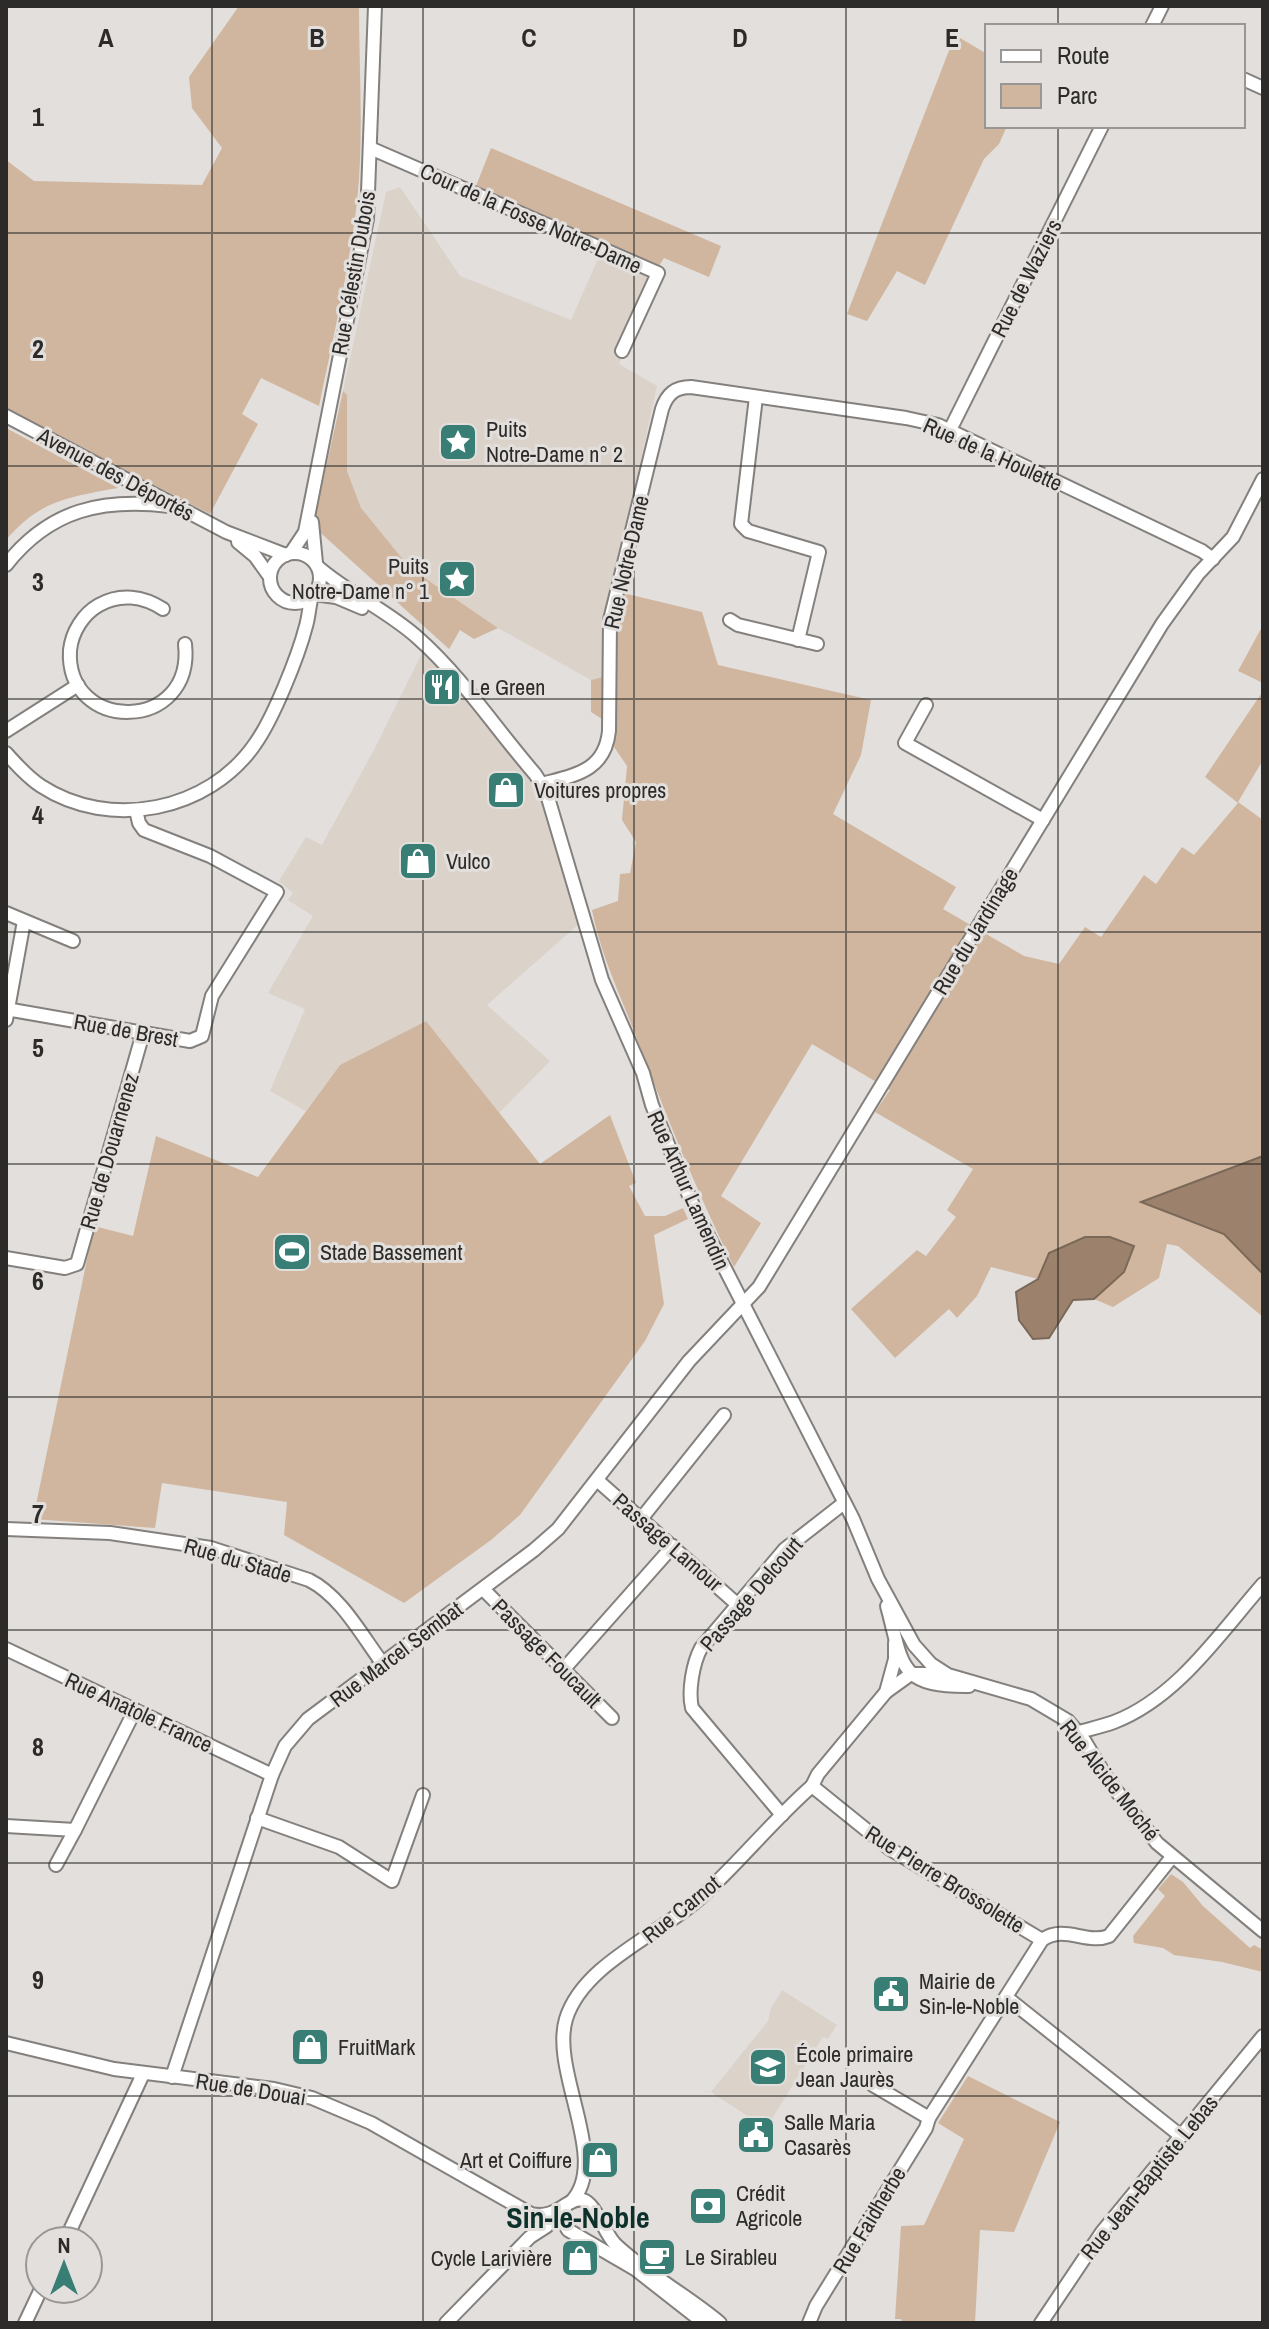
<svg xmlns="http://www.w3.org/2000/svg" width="1269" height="2329" font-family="'Archivo Narrow',sans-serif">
<rect width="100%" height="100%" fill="#e2dfdc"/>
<g fill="#dbd2ca">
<polygon points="400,187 460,276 571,320 605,243 659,266 619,364 657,386 602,636 603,677 591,680 498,628 410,568 361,508 347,471 347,395 343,391 386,192"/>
<polygon points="424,649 534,780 581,922 487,1005 550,1061 499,1113 426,1021 340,1065 306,1111 270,1091 305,1009 268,993 313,916 288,900 293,893 279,881 306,837 322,845 375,748"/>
<polygon points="782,1990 837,2025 828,2039 823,2037 766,2128 711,2092 768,2021 771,2008"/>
</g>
<g fill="#d1b69f">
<path d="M 239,6 L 359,6 C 359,71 364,137 357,202 C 349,270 333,339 319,406 L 261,378 L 242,414 L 258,424 L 210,514 L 6,408 L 6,160 L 34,181 L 202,185 L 222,148 L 192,108 L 189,77 Z"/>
<polygon points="955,35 987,54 987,126 1007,126 999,144 984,159 925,285 897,271 867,321 847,314"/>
<polygon points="491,148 721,246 709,277 664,258 659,266 476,186"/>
<polygon points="343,391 347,395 347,471 361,508 410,568 498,628 474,639 460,630 449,649 313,526"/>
<path d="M 6,428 L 118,488 C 69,497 40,500 6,540 Z"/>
<path d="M 611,590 L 702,612 L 718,665 L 871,700 L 861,755 L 833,814 L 956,887 L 943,909 L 1024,956 L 1059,964 L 1085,927 L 1101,937 L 1144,875 L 1156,884 L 1182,847 L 1194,855 L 1238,803 L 1205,777 L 1263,691 L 1263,760 L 1238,802 L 1263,820 L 1263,1156 L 1142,1202 L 1224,1234 L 1263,1274 L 1263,1317 L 1178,1246 L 1167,1244 L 1159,1278 L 1113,1307 L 1094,1299 L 1124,1272 L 1050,1253 L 1038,1279 L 991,1267 L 977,1296 L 957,1318 L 949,1309 L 895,1358 L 851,1309 L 917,1250 L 926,1256 L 956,1217 L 947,1210 L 973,1169 L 875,1112 L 890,1090 L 812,1044 L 721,1196 L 761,1223 L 734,1267 C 696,1190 664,1111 634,1031 C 618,990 600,952 592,910 L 618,901 L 620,874 L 630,873 L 636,842 L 622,820 L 627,766 L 614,747 L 613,726 L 591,712 L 591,680 L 603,677 L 602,637 Z"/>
<polygon points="1263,625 1263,683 1238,671"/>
<polygon points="426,1021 540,1164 610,1115 636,1183 629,1186 645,1216 665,1216 683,1208 688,1219 654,1235 664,1304 645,1341 520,1515 491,1540 404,1603 284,1535 287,1502 162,1483 155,1528 33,1519 94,1226 133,1236 156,1136 258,1177 340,1065"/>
<polygon points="1171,1874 1183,1882 1203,1906 1250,1948 1254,1945 1263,1950 1263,1972 1222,1962 1174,1955 1163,1948 1134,1943 1133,1936 1165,1896 1158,1889"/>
<polygon points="968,2076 1060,2122 1014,2232 980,2230 975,2323 902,2323 901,2319 895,2319 901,2226 924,2225 964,2139 938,2123"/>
</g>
<g fill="#9c826c" stroke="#7a6858" stroke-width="2">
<polygon points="1263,1156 1263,1274 1224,1234 1141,1202"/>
<polygon points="1085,1237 1110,1237 1134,1246 1124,1272 1094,1299 1073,1300 1049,1338 1033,1339 1019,1320 1016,1292 1038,1279 1049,1253"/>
</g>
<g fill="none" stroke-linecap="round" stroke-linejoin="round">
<g stroke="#83807d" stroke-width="16">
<g id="minor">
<polyline points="1152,26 1162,6"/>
<polyline points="1243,79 1263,88"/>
<polyline points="370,148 658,273 622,351"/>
<polyline points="756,397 741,524 748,531 819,552 798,640"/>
<polyline points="6,416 226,532 286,555"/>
<polyline points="950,430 1102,126"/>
<polyline points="312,522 316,563"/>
<polyline points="238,542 255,556 270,577"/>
<circle cx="295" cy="578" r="25"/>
<polyline points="291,553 305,532 367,219 375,6"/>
<path d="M 6,565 C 50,509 103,498 170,506"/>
<path d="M 318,567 C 349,594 387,610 418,638 C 462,677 496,729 535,774 L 546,791 L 602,980 L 643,1073 L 652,1105 L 694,1208 L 853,1519 L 878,1579 L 914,1645 L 931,1664 L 948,1675 L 1031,1699 L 1068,1721 L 1084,1740 L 1108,1780 L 1157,1843 L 1263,1931"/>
<polyline points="314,594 336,597 362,608"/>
<path d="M 163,609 C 143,596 120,593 99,605 C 83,614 72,632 70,650 C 65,734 195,733 185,644"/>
<polyline points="730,620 738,625 817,644"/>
<polyline points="926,705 905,743 1043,820"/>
<polyline points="6,731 78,685"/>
<path d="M 6,753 C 17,765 27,777 41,786 C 110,831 209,811 255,744 C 273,719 298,657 306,626 C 309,616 309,606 312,596"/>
<path d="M 542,784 C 575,775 605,771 609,731 L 610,620 L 662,409 C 667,394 675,387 691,387 L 906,418 L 938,425 L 1202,551 L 1213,559"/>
<polyline points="6,913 73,941"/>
<polyline points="6,1009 190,1041 202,1036 212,996 277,892 210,856 144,830 139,823 136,810"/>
<polyline points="6,1020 24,921"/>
<polyline points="6,1258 65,1268 77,1264 143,1033"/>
<polyline points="597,1480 738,1605"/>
<polyline points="641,1519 724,1415"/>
<path d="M 6,1529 L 110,1533 L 211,1548 L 309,1580 C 341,1596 362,1636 383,1664"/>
<polyline points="483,1589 612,1718"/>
<path d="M 887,1606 C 903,1664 897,1687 969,1686"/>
<polyline points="6,1649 272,1775"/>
<polyline points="563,1670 673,1546"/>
<polyline points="886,1692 911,1674 941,1674"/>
<path d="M 1079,1732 C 1090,1729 1103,1726 1114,1722 C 1177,1698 1220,1633 1263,1584"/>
<polyline points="812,1786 890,1849 1042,1940"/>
<path d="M 782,1815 L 692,1708 C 688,1691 693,1663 701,1648 L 785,1549 L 844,1503"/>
<polyline points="257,1818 339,1847 392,1881 423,1795"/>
<polyline points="6,1826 75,1830 135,1710"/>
<polyline points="56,1865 75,1830"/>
<polyline points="1006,1997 1181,2136"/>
<path d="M 6,2043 L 114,2069 L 274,2089 L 312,2098 L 371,2123 L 531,2214 C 558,2220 567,2196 583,2200 C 595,2203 605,2234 615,2244 C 645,2273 687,2295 720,2323"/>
<polyline points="172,2077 272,1775 285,1746 308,1719 534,1550 558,1529 689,1361 759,1287 1162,624 1198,574 1233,537 1263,479"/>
<path d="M 873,2085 L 929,2118 L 1042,1940 C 1064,1924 1087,1945 1109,1936 L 1172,1857"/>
<path d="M 571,2202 C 611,2161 550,2072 566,2019 C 583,1964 659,1935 700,1898 C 739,1863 772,1821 812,1786 L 818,1774 L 886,1692 L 895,1659 L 895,1643"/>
<polyline points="565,2207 562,2220 568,2230 635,2269 704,2323"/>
<polyline points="65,2241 143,2074"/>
<polyline points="25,2323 41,2289"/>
<polyline points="446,2323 530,2237 547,2226"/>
<polyline points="809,2323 816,2306 926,2128 929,2118"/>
<polyline points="1041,2323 1102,2232 1263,2036"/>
</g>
</g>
<use href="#minor" stroke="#fff" stroke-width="12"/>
</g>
<path fill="none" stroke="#2c2b2a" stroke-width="2" stroke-opacity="0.55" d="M 212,6 L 212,2323M 423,6 L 423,2323M 634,6 L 634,2323M 846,6 L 846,2323M 1058,6 L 1058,26M 1058,126 L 1058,2323M 6,233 L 1263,233M 6,466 L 1263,466M 6,699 L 1263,699M 6,932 L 1263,932M 6,1164 L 1263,1164M 6,1397 L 1263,1397M 6,1630 L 1263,1630M 6,1863 L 1263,1863M 6,2096 L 1263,2096"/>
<defs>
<g id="sight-square" transform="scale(2)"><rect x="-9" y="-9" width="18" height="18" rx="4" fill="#387e75" stroke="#e2dfdc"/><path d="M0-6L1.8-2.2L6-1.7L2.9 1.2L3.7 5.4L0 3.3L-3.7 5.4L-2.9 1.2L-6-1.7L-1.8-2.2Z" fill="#fff"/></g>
<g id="restaurant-square" transform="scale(2)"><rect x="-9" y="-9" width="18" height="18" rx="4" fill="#387e75" stroke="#e2dfdc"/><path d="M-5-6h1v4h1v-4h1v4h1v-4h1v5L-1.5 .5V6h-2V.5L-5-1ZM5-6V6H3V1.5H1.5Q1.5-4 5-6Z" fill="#fff"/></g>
<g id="shop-square" transform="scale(2)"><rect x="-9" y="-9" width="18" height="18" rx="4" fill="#387e75" stroke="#e2dfdc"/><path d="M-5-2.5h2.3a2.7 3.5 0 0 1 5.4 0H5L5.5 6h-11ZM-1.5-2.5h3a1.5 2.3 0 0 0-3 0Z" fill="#fff"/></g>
<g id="stadium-square" transform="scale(2)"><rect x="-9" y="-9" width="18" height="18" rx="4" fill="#387e75" stroke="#e2dfdc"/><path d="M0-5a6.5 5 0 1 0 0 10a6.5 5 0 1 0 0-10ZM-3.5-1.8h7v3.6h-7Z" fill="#fff"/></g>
<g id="civic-square" transform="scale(2)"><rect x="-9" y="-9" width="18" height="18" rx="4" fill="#387e75" stroke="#e2dfdc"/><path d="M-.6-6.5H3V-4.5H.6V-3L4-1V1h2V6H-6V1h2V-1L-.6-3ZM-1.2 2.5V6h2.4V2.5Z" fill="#fff"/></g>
<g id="school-square" transform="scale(2)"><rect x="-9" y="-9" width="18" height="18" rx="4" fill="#387e75" stroke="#e2dfdc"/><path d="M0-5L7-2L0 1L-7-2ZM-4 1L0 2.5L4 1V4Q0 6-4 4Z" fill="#fff"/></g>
<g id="bank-square" transform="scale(2)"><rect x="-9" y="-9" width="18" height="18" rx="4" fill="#387e75" stroke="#e2dfdc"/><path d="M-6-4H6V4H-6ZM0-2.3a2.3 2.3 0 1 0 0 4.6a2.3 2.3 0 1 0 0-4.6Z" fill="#fff"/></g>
<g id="cafe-square" transform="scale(2)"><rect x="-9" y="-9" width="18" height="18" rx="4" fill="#387e75" stroke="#e2dfdc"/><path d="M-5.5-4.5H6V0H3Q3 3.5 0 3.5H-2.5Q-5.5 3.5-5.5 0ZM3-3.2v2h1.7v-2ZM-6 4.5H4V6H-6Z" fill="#fff"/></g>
</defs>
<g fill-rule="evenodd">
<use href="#sight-square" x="458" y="442"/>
<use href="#sight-square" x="457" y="579"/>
<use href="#restaurant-square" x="442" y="687"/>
<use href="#shop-square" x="506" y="790"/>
<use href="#shop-square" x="418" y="861"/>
<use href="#stadium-square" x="292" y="1252"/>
<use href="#civic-square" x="891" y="1994"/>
<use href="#shop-square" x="310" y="2047"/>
<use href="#school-square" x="768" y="2067"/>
<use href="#civic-square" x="756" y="2135"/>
<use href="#shop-square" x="600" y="2160"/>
<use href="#bank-square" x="708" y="2206"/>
<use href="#cafe-square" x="657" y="2257"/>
<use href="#shop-square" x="580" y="2258"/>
</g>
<g text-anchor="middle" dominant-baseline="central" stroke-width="6" stroke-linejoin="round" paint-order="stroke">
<g font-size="22" fill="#2c2b2a" stroke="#e2dfdc">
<text transform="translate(531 218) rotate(24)">Cour de la Fosse Notre-Dame</text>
<text transform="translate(353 273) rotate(-80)">Rue Célestin Dubois</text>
<text transform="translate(1026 278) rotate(-63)">Rue de Waziers</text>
<text transform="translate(993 454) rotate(24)">Rue de la Houlette</text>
<text transform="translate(116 474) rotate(28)">Avenue des Déportés</text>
<text transform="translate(626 562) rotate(-77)">Rue Notre-Dame</text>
<text transform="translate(975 931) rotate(-59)">Rue du Jardinage</text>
<text transform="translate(126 1030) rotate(10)">Rue de Brest</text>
<text transform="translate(109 1151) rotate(-74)">Rue de Douarnenez</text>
<text transform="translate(689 1190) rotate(66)">Rue Arthur Lamendin</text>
<text transform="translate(668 1542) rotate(41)">Passage Lamour</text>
<text transform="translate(238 1560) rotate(16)">Rue du Stade</text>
<text transform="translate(751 1594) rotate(-49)">Passage Delcourt</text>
<text transform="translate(547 1653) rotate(45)">Passage Foucault</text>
<text transform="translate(396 1654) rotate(-37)">Rue Marcel Sembat</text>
<text transform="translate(139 1712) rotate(25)">Rue Anatole France</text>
<text transform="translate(1110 1780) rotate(52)">Rue Alcide Moché</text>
<text transform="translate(945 1879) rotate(32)">Rue Pierre Brossolette</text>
<text transform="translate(681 1909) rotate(-39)">Rue Carnot</text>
<text transform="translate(251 2089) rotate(9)">Rue de Douai</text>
<text transform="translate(1149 2177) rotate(-51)">Rue Jean-Baptiste Lebas</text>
<text transform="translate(869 2220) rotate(-59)">Rue Faidherbe</text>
</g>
<g font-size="22" fill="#2c2b2a" stroke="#e2dfdc" text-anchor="start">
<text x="486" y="429">Puits<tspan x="486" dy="25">Notre-Dame n° 2</tspan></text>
<text x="429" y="566" text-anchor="end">Puits<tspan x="429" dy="25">Notre-Dame n° 1</tspan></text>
<text x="470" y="687">Le Green</text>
<text x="534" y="790">Voitures propres</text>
<text x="446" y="861">Vulco</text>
<text x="320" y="1252">Stade Bassement</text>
<text x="919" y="1981">Mairie de<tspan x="919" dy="25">Sin-le-Noble</tspan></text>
<text x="338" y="2047">FruitMark</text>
<text x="796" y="2054">École primaire<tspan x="796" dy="25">Jean Jaurès</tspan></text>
<text x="784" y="2122">Salle Maria<tspan x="784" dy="25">Casarès</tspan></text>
<text x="572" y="2160" text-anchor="end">Art et Coiffure</text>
<text x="736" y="2193">Crédit<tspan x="736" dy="25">Agricole</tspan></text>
<text x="685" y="2257">Le Sirableu</text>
<text x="552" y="2258" text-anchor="end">Cycle Larivière</text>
</g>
<g font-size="30" font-weight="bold" fill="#0d302b" stroke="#e2dfdc">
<text x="578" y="2217">Sin-le-Noble</text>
</g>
</g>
<g font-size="26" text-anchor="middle" font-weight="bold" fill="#2c2b2a" stroke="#e2dfdc" stroke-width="6" stroke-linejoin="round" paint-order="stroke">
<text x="106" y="47">A</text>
<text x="317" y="47">B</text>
<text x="529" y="47">C</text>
<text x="740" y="47">D</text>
<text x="952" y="47">E</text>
<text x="38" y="126">1</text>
<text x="38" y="358">2</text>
<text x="38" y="591">3</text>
<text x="38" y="824">4</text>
<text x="38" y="1057">5</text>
<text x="38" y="1290">6</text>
<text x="38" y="1523">7</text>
<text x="38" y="1756">8</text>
<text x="38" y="1989">9</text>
</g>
<rect width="1269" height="2329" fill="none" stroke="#2c2b2a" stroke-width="16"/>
<rect x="985" y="24" width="260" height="104" fill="#e2dfdc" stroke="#999795" stroke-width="2"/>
<rect x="1001" y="50" width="40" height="12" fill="#ffffff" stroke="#999795" stroke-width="2"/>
<text x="1057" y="64" font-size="24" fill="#2c2b2a">Route</text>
<rect x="1001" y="84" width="40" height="24" fill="#d1b69f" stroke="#999795" stroke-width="2"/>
<text x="1057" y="104" font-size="24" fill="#2c2b2a">Parc</text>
<g transform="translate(64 2265)"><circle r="38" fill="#e2dfdc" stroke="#999795" stroke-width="2"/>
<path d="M0-6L14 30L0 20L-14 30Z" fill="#387e75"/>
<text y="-12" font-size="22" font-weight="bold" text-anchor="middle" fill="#2c2b2a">N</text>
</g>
</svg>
